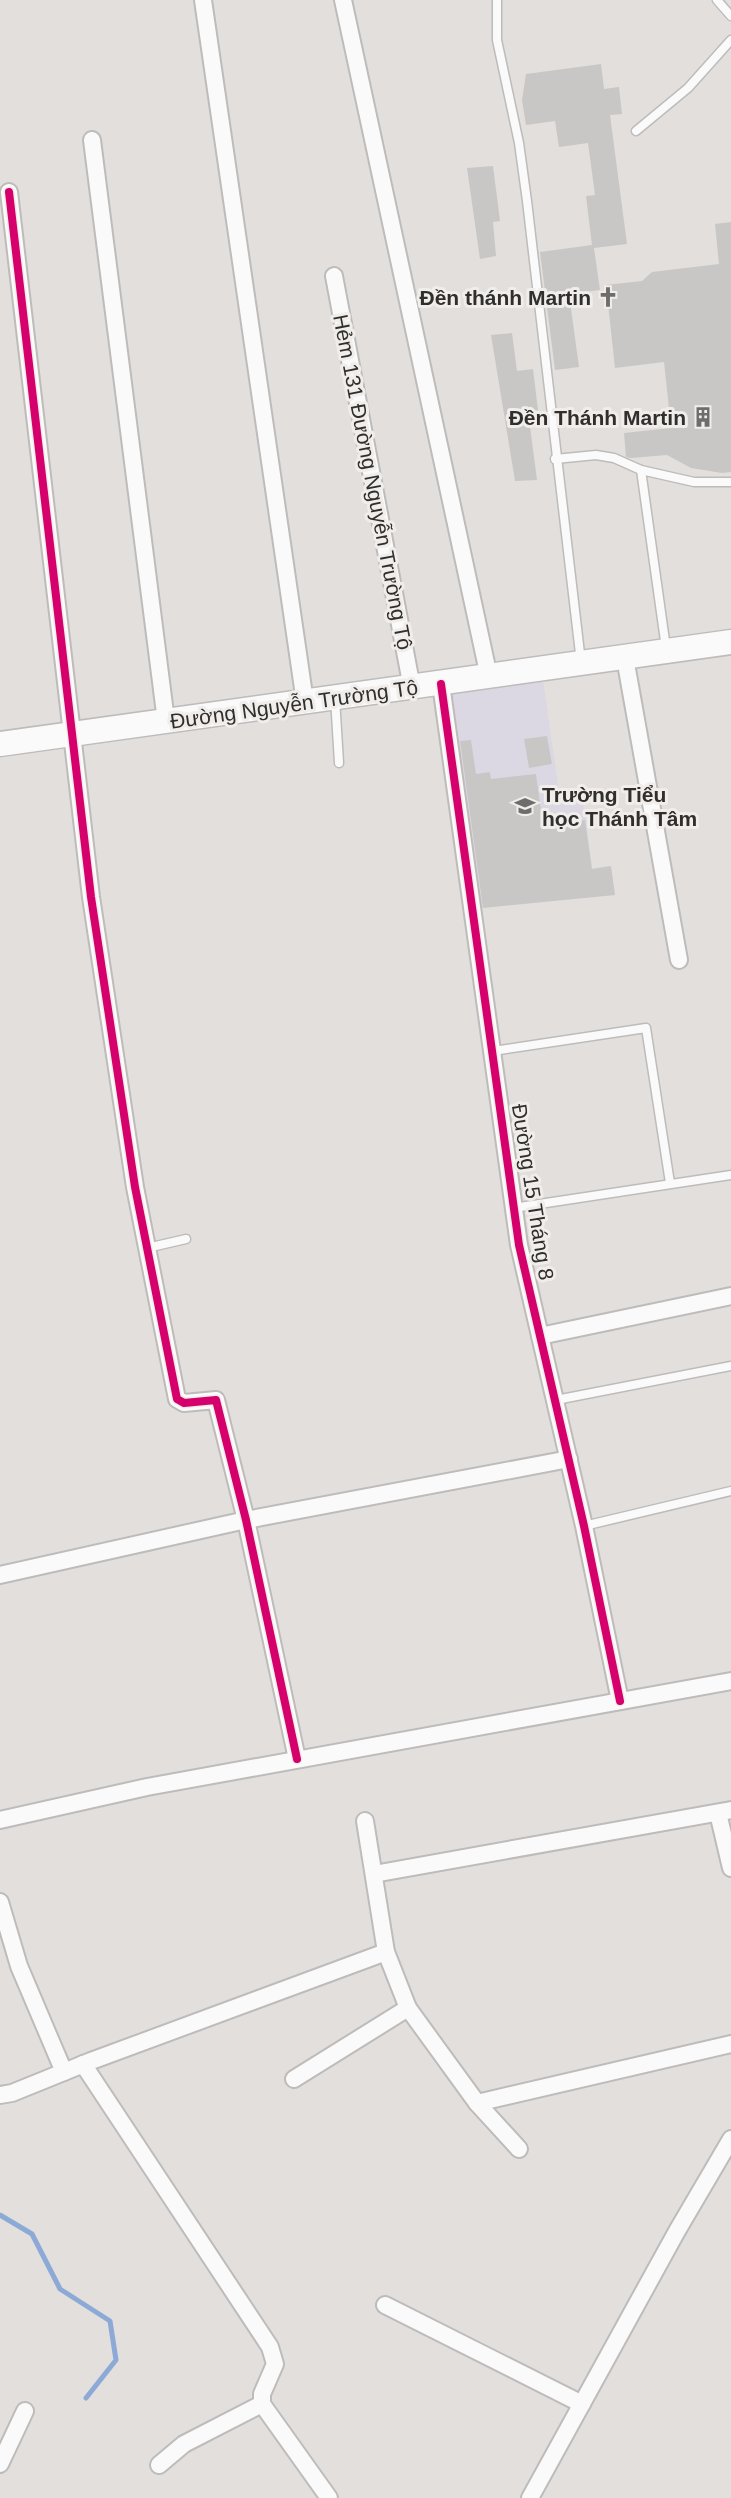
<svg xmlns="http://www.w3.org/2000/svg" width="731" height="2498" font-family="Arial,sans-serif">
<rect width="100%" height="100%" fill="#e2dfdd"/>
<polygon fill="#dcd8e3" points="543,680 559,792 582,789 592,868 611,866 615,895 479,908 449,693"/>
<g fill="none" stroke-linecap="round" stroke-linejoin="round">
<polyline stroke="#8daad7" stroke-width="5" points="0,2215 32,2234 60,2289 110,2321 116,2360 86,2398"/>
</g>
<g fill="#c9c7c6">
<polygon points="601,64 604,89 619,87 622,114 610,115 627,244 594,248 600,290 569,294 579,367 555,370 540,252 592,245 586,196 595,195 588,143 559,147 555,121 526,125 522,100 526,74"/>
<polygon points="493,166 500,221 493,222 496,256 480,259 467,168"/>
<polygon points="731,222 731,472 722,473 691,468 667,455 631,458 626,457 624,433 671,428 664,362 615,368 606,285 642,281 652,272 719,264 715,224"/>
<polygon points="512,333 517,371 533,369 538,410 528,411 537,480 515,481 491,335"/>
<polygon points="547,736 552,764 529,768 524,739"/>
<polygon points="471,740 476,774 490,772 491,779 536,774 543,825 585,820 592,869 611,866 615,895 483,908 460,741"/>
</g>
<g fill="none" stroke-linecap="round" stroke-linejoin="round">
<g stroke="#bebcbb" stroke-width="11">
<g id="service">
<polyline points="497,0 497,40 519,143 527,201 581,662"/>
<polyline points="717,0 731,16"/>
<polyline points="636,131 688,88 731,40"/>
<polyline points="555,459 596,455 614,458 641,470 694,482 731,482"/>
<polyline points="641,470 666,648"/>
<polyline points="335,698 339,763"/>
<polyline points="493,1051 646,1028 670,1183"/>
<polyline points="513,1208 731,1175"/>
<polyline points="147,1248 186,1239"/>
<polyline points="556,1400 731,1366"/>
<polyline points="584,1526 731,1491"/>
</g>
</g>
<g stroke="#bebcbb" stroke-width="20">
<g id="minor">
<polyline points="203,0 305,702"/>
<polyline points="343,0 489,677"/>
<polyline points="92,140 166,721"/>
<polyline points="9,192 91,897 135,1187 177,1399 184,1403 216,1400 246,1520 297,1759"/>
<polyline points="334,276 412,688"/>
<polyline points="625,658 679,960"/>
<polyline points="441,684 519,1245 584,1526 620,1701"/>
<polyline points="540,1336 731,1296"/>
<polyline points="0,1575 246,1520 569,1459"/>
<polyline points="718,1813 731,1868"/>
<polyline points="0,1820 147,1787 731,1681"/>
<polyline points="365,1821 386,1952 408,2008 477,2103 519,2149"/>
<polyline points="374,1874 731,1810"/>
<polyline points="0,1902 19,1966 64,2072"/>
<polyline points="83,2064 270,2347 275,2364 262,2394 262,2404 329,2498"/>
<polyline points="294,2079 408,2008"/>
<polyline points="0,2095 12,2093 91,2061 386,1952"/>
<polyline points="477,2103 731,2044"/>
<polyline points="385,2305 582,2404"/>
<polyline points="0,2464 25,2411"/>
<polyline points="159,2465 184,2444 262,2404"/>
<polyline points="530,2498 677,2231 731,2139"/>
</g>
</g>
<g stroke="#bebcbb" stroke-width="27">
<polyline id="secondary" points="0,744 731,642"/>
</g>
<use href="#service" stroke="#fbfafa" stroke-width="8"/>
<use href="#minor" stroke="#fbfafa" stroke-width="16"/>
<use href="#secondary" stroke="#fbfafa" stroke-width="24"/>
<g stroke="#f0edea" stroke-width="11">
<g id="cycleway">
<polyline points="9,192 91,897 135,1187 177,1399 184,1403 216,1400 246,1520 297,1759"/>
<polyline points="441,684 519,1245 584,1526 620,1701"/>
</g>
</g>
<use href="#cycleway" stroke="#d6006c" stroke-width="8"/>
</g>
<defs>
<g id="church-bare" transform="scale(1.62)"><path d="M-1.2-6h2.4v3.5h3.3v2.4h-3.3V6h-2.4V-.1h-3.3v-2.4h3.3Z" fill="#6e6d6b" stroke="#f0edea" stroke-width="2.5" paint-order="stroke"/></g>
<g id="building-bare" transform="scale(1.62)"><path d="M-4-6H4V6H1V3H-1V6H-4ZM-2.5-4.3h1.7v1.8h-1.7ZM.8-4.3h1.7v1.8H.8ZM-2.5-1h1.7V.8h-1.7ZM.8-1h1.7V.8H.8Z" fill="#6e6d6b" stroke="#f0edea" stroke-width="2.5" paint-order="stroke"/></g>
<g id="school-bare" transform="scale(1.62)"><path d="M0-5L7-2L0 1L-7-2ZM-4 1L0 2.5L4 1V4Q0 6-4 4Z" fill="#6e6d6b" stroke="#f0edea" stroke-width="2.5" paint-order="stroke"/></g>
</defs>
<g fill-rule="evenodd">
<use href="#church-bare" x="608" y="297"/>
<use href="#building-bare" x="703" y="417"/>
<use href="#school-bare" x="525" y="806"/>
</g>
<g text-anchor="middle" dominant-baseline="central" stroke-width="6" stroke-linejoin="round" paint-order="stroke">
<g font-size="21" font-weight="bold" fill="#302f2e" stroke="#f0edea" text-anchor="end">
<text x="591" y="297">Đền thánh Martin</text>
<text x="686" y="417">Đền Thánh Martin</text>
<text x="542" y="794" text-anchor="start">Trường Tiểu<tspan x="542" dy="24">học Thánh Tâm</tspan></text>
</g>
<g font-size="21" fill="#302f2e" stroke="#f0edea">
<text transform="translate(373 482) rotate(79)">Hẻm 131 Đường Nguyễn Trường Tộ</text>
<text transform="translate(294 704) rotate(-8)">Đường Nguyễn Trường Tộ</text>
<text transform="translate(533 1192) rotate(81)">Đường 15 Tháng 8</text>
</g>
</g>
</svg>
